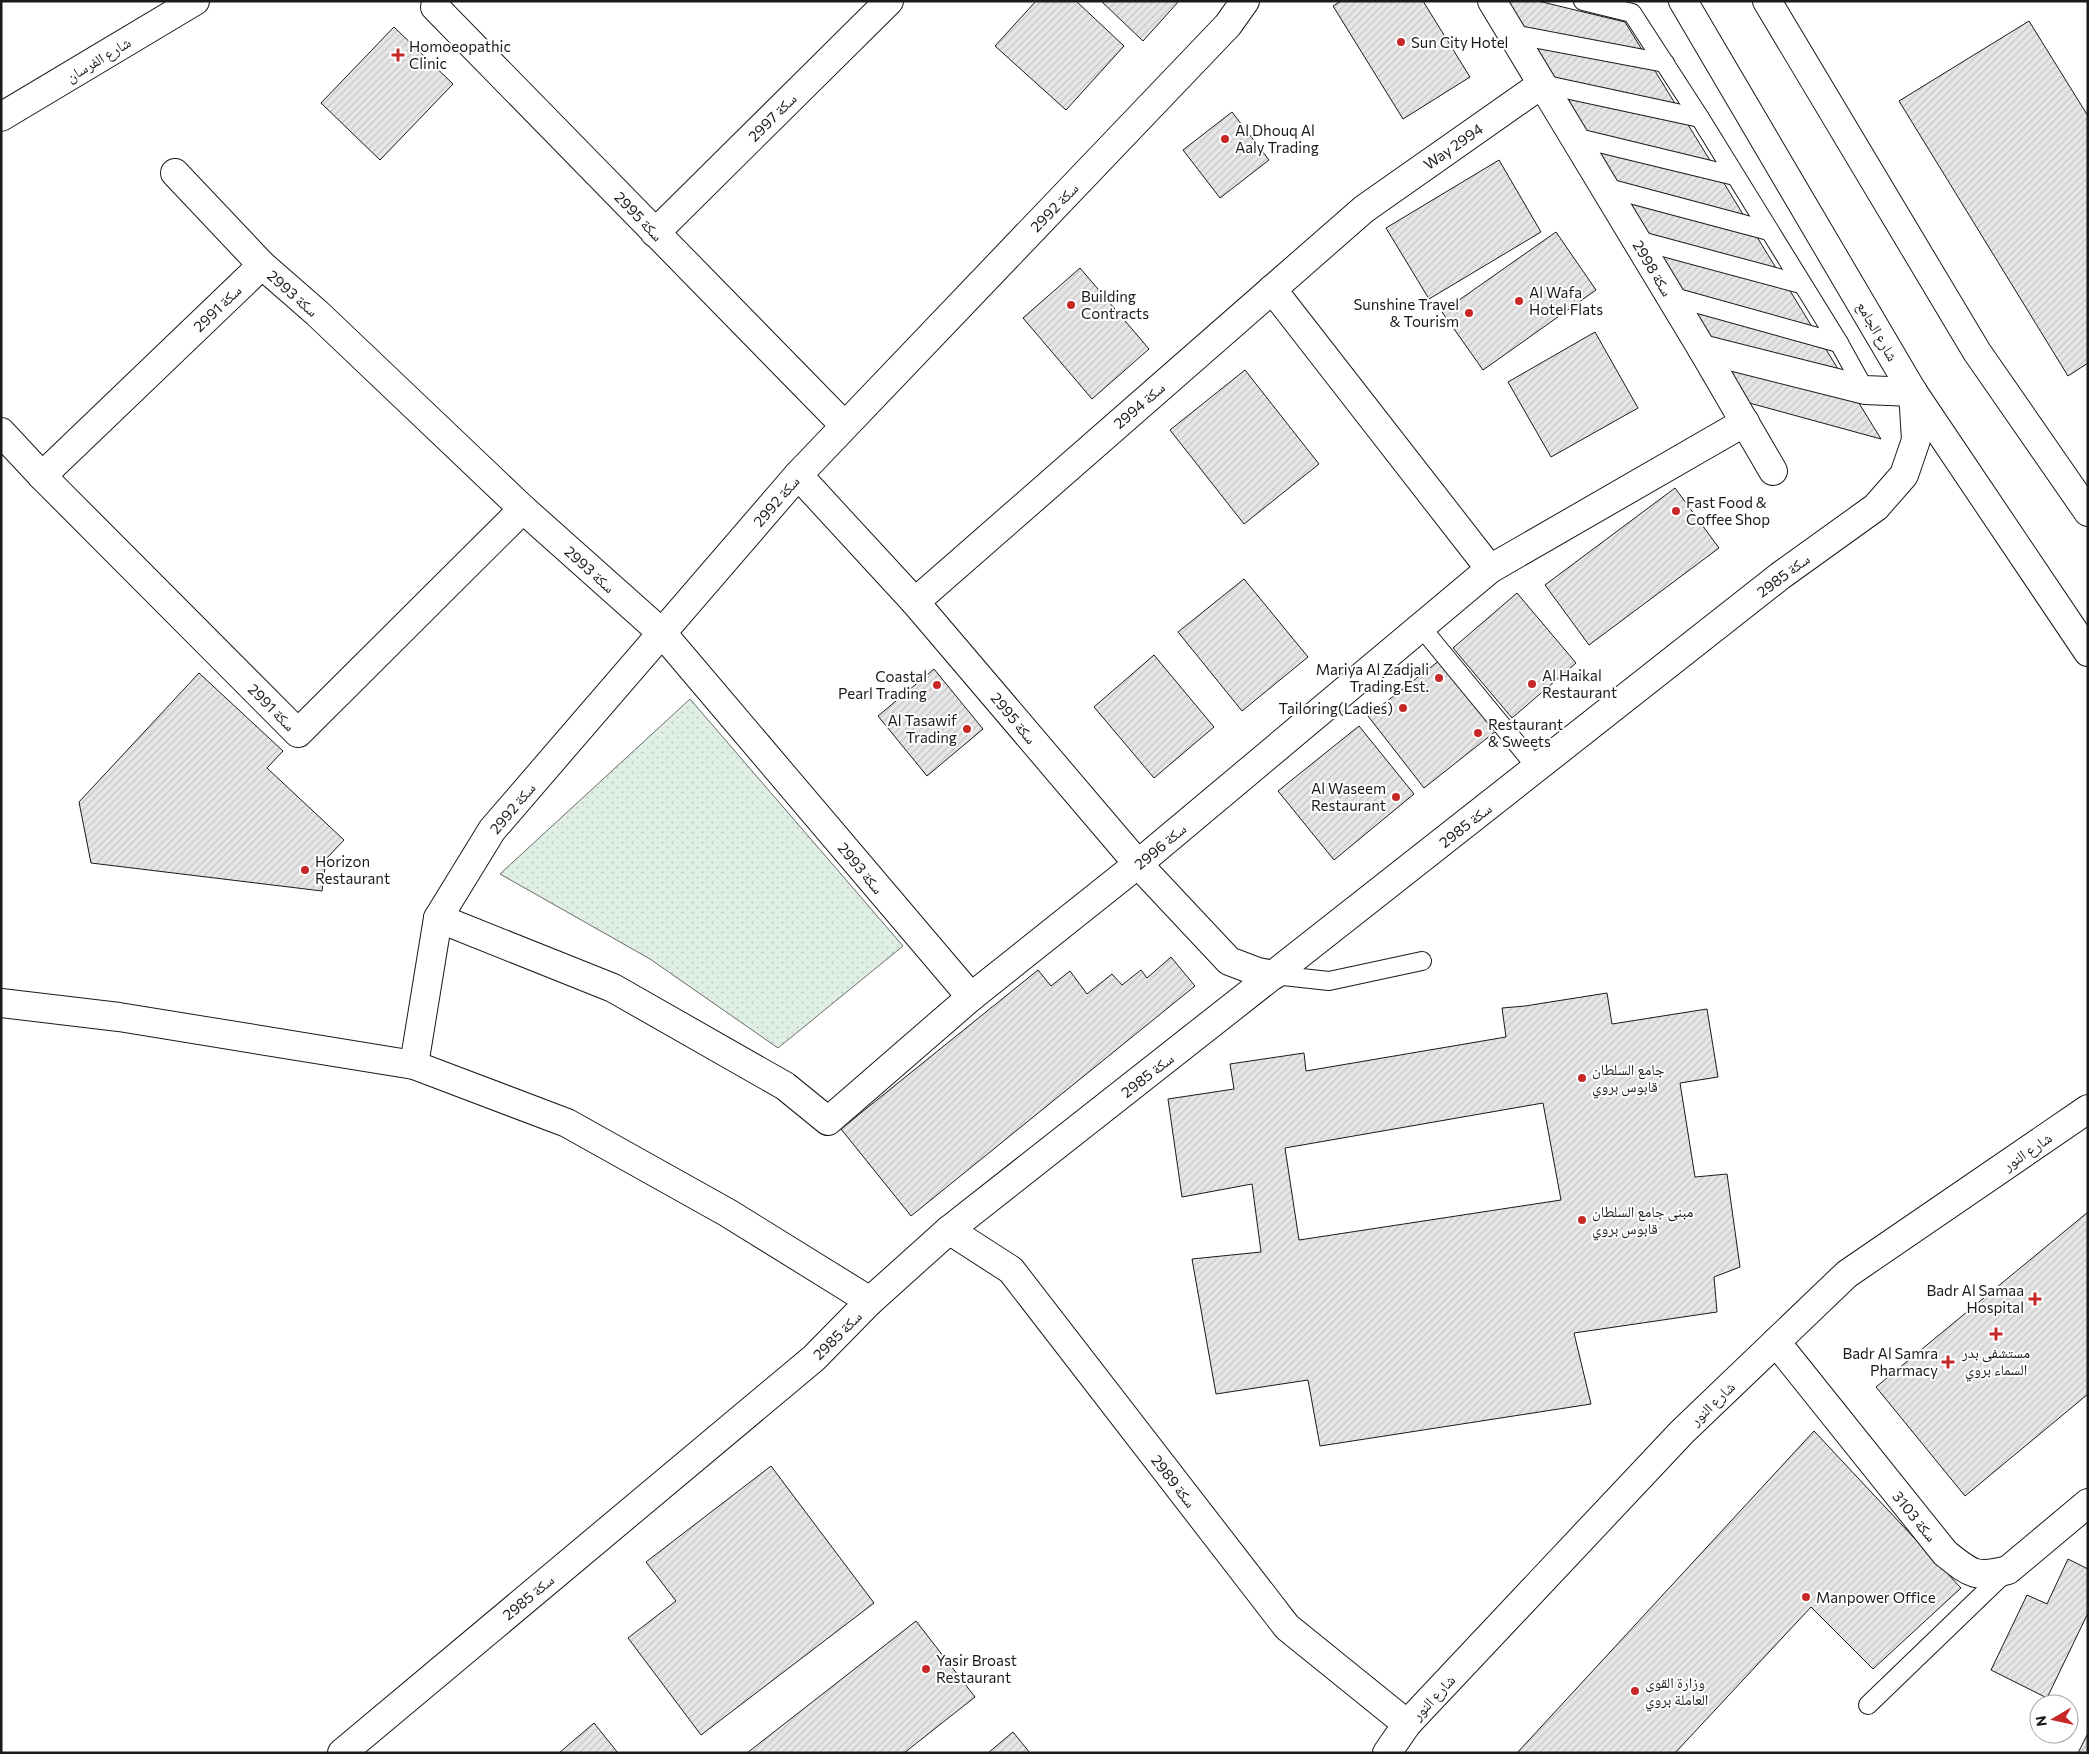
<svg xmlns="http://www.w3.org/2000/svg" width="2089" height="1754" font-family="Commissioner,'Noto Naskh Arabic',sans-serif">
<defs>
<pattern id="grass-dots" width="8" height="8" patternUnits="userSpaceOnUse" patternTransform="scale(1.25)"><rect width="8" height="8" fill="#e0efe3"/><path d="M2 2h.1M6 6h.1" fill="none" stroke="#c0ccc2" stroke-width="1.8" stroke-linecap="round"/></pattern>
<pattern id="building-hatch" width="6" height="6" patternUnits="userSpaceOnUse" patternTransform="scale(1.25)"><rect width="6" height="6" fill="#e6e6e6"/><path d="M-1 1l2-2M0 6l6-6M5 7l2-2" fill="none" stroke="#c5c5c5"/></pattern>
</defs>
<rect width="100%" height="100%" fill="#fff"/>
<polygon fill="url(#grass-dots)" stroke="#6a6a6a" points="690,699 903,946 778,1048 650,959 500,874"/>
<g fill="url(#building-hatch)" stroke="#1a1a1a" fill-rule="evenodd">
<polygon points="1036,1 1076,1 1124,46 1066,110 995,46"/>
<polygon points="1101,1 1179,1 1143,41"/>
<polygon points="1341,1 1423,1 1470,77 1403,119 1333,6"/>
<polygon points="1501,1 1538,1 1625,22 1881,439 1742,401"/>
<polygon points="2029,21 2088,116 2088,363 2068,376 1899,101"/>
<polygon points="394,27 453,84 380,160 321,103"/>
<polygon points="1232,112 1269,160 1220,198 1183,150"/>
<polygon points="1499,160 1541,232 1429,299 1386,228"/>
<polygon points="1556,232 1596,290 1483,370 1442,312"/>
<polygon points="1080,268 1149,349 1092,399 1023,318"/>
<polygon points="1595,332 1638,408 1551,457 1508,382"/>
<polygon points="1245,370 1319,464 1244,524 1170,430"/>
<polygon points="1675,488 1719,548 1589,645 1545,585"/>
<polygon points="1244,579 1308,657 1242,711 1178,632"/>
<polygon points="1517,593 1576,663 1512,718 1453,648"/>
<polygon points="1154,655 1214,727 1154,778 1094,707"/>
<polygon points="1440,660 1496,731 1424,788 1368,716"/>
<polygon points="934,669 983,729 927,776 878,716"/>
<polygon points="199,673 283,751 267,768 344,840 326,859 322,891 91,863 79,802"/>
<polygon points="1359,726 1414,794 1334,860 1278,791"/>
<polygon points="1171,957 1195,986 911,1216 841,1129 1038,970 1051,986 1070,971 1087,994 1112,974 1122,985 1141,970 1147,978"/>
<path d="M 1607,993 L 1612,1024 L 1707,1009 L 1718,1077 L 1680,1083 L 1695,1177 L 1727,1174 L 1740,1267 L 1714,1277 L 1717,1312 L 1574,1333 L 1591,1404 L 1320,1446 L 1308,1380 L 1216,1394 L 1192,1259 L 1261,1252 L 1252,1184 L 1182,1197 L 1168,1099 L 1234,1089 L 1230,1064 L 1304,1053 L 1306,1071 L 1506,1037 L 1502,1008 L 1525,1006 ZM 1543,1103 L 1561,1200 L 1299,1240 L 1285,1148 Z"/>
<polygon points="2088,1212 2088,1394 1965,1496 1876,1387"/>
<polygon points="1814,1431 1961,1588 1873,1669 1811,1607 1675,1753 1517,1753"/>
<polygon points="771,1466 874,1603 701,1735 628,1638 676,1601 646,1562"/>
<polygon points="2068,1559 2088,1569 2088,1613 2047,1698 1991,1670 2027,1595 2047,1604"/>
<polygon points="916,1621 975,1697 904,1753 747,1753"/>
<polygon points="594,1723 618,1753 559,1753"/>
<polygon points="1013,1732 1030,1753 988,1753"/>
<polygon points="2088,1733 2088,1753 2078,1753"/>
</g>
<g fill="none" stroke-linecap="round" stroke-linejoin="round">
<g stroke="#1a1a1a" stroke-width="20">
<g id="lane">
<polyline points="1583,1 1632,13 1700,118 1839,343 1865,390"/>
<polyline points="1512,34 1665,63"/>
<polyline points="1542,84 1700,118"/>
<polyline points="1574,137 1735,176"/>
<polyline points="1604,187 1769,231"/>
<polyline points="1637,240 1801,284"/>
<polyline points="1670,296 1839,343"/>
<polyline points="1421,627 1537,768"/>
<polyline points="1274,975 1329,981 1422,961"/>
<polyline points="1868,1705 2006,1572"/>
</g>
</g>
<g stroke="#1a1a1a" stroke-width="30">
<g id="street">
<polyline points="1492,1 1702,349 1865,390 1913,392"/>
<polyline points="435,7 844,425"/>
<polyline points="175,173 262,265 317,313 523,509 662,633 971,997"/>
<polyline points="655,233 889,1"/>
<polyline points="1272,289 1490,569"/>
<polyline points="1702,349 1773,471"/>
<polyline points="1,432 42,476 298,733 523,509"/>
<polyline points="798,475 915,602 1138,864 1229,961 1258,972 1274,975"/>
<polyline points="42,476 262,265"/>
<polyline points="915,602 1364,209 1542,84"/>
<polyline points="438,918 613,988 785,1086 828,1121 971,997 1138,864 1490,569 1745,422"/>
<polyline points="414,1065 438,918 492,830 798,475 1228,25 1245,1"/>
<path d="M 1776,1342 L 1945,1553 C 1970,1573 1975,1579 2008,1570 L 2088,1503"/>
</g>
</g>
<g stroke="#1a1a1a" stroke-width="30">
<g id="secondary">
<polyline points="1683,1 1913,392 2088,652"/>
<polyline points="1767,1 1977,352 2088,512"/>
<polyline points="1,117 195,1"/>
<polyline points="1,1003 119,1017 414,1065 567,1123 728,1213 870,1301"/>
<polyline points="949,1230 1011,1270 1287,1627 1407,1724"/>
<polyline points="342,1753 814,1358 870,1301 949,1230 1780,576 1876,507 1904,475 1916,440 1913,392"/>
<polyline points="1387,1753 1407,1724 1682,1432 1847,1274 2088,1109"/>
</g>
</g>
<use href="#lane" stroke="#fff" stroke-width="18"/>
<use href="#street" stroke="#fff" stroke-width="28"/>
<use href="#secondary" stroke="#fff" stroke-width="28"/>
</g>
<g fill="#c62828" stroke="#fff" stroke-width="2">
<circle cx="1401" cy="42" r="5"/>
<path d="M395.5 47.5h5v5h5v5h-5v5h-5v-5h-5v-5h5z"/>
<circle cx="1225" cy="139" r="5"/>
<circle cx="1519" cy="301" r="5"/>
<circle cx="1071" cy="305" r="5"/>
<circle cx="1469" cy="313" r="5"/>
<circle cx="1676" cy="511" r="5"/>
<circle cx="1439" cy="678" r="5"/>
<circle cx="1532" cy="684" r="5"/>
<circle cx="937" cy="685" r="5"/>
<circle cx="1403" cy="708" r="5"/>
<circle cx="967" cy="729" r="5"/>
<circle cx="1478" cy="733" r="5"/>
<circle cx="1396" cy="797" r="5"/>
<circle cx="305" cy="870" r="5"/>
<circle cx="1582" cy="1078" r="5"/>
<circle cx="1582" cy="1220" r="5"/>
<path d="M2032.5 1291.5h5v5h5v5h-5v5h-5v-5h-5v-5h5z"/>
<path d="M1993.5 1326.5h5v5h5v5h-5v5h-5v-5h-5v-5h5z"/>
<path d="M1945.5 1354.5h5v5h5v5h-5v5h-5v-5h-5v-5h5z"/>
<circle cx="1806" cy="1597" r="5"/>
<circle cx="926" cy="1669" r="5"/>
<circle cx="1635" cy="1691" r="5"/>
</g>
<g text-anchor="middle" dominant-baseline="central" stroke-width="4" stroke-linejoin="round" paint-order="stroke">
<g font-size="15" fill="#1a1a1a" stroke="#fff" text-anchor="start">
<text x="1411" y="42">Sun City Hotel</text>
<text x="409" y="46">Homoeopathic<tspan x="409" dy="17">Clinic</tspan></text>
<text x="1235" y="130">Al Dhouq Al<tspan x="1235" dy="17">Aaly Trading</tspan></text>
<text x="1529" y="292">Al Wafa<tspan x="1529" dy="17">Hotel Flats</tspan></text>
<text x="1081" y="296">Building<tspan x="1081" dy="17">Contracts</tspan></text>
<text x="1459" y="304" text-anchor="end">Sunshine Travel<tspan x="1459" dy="17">&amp; Tourism</tspan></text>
<text x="1686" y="502">Fast Food &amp;<tspan x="1686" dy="17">Coffee Shop</tspan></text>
<text x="1429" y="669" text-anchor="end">Mariya Al Zadjali<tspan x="1429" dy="17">Trading Est.</tspan></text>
<text x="1542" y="675">Al Haikal<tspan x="1542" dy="17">Restaurant</tspan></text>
<text x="927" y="676" text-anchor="end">Coastal<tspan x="927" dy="17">Pearl Trading</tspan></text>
<text x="1393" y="708" text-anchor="end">Tailoring(Ladies)</text>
<text x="957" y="720" text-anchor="end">Al Tasawif<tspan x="957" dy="17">Trading</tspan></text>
<text x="1488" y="724">Restaurant<tspan x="1488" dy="17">&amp; Sweets</tspan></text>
<text x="1386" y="788" text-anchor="end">Al Waseem<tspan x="1386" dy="17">Restaurant</tspan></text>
<text x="315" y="861">Horizon<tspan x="315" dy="17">Restaurant</tspan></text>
<text x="1592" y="1069">جامع السلطان<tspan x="1592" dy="17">قابوس بروي</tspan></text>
<text x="1592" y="1211">مبنى جامع السلطان<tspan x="1592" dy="17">قابوس بروي</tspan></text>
<text x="2024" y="1290" text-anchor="end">Badr Al Samaa<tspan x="2024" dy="17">Hospital</tspan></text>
<text x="1996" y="1352" text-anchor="middle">مستشفى بدر<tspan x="1996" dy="17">السماء بروي</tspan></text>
<text x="1938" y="1353" text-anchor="end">Badr Al Samra<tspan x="1938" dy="17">Pharmacy</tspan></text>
<text x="1816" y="1597">Manpower Office</text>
<text x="936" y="1660">Yasir Broast<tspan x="936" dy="17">Restaurant</tspan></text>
<text x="1645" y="1682">وزارة القوى<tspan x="1645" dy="17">العاملة بروي</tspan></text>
</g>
<g font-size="15" fill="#1a1a1a" stroke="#fff">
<text transform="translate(98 59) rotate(-31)">شارع الفرسان</text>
<text transform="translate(772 117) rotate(-45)">سكة 2997</text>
<text transform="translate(1453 146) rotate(-35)">Way 2994</text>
<text transform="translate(1054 207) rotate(-46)">سكة 2992</text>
<text transform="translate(639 216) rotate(46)">سكة 2995</text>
<text transform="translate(1653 268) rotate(59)">سكة 2998</text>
<text transform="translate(293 293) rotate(41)">سكة 2993</text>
<text transform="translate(217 308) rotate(-44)">سكة 2991</text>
<text transform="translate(1878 331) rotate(60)">شارع الجامع</text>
<text transform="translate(1139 405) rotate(-41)">سكة 2994</text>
<text transform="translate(776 501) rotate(-49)">سكة 2992</text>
<text transform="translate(590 569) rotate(42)">سكة 2993</text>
<text transform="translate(1783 575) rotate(-37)">سكة 2985</text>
<text transform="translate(272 707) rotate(45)">سكة 2991</text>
<text transform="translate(1014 718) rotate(50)">سكة 2995</text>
<text transform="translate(512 808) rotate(-50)">سكة 2992</text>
<text transform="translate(1465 825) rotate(-38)">سكة 2985</text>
<text transform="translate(1160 846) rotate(-40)">سكة 2996</text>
<text transform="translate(861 868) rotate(50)">سكة 2993</text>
<text transform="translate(1147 1075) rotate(-38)">سكة 2985</text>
<text transform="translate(2027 1151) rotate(-34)">شارع النور</text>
<text transform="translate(837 1335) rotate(-45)">سكة 2985</text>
<text transform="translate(1712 1403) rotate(-44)">شارع النور</text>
<text transform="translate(1174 1481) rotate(52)">سكة 2989</text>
<text transform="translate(1915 1516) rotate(51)">سكة 3103</text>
<text transform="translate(528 1597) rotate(-40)">سكة 2985</text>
<text transform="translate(1433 1697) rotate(-47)">شارع النور</text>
</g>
</g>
<rect width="2089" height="1754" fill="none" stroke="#1a1a1a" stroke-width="5"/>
<g transform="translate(2054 1719) rotate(261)"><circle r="24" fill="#ffffff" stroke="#a3a3a3"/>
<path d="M0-4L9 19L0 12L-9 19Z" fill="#c62828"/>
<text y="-8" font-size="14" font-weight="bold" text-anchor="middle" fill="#1a1a1a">N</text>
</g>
</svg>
